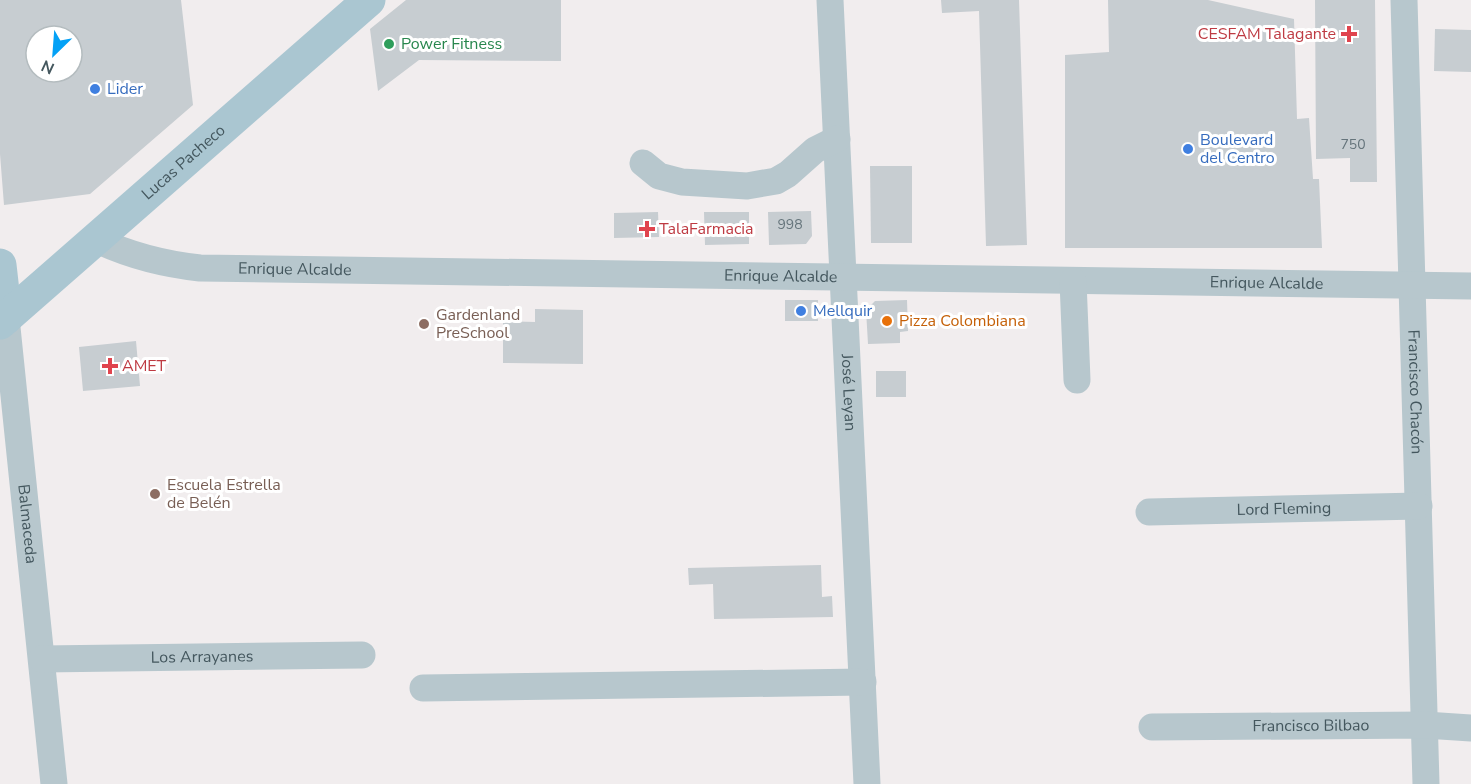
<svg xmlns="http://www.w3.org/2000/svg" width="1471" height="784" font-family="'Nunito Sans',sans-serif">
<rect width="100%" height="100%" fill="#f1edee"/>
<g fill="#c7cdd1" fill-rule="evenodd">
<path d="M 0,0 L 181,0 L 193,105 L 90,194 L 4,205 L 0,154 ZM 36,36 L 72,36 L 72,72 L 36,72 Z"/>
<polygon points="406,0 561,0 561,61 419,60 378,91 370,29"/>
<polygon points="941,0 1019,0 1027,245 986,246 979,11 942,13"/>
<polygon points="1108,0 1208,0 1294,19 1297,119 1309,118 1313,179 1319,179 1322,248 1065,248 1065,55 1109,52"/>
<polygon points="1315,0 1375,0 1377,182 1350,182 1350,158 1316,159"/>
<polygon points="1435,29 1471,30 1471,72 1434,71"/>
<polygon points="870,166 912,166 912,243 871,243"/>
<polygon points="811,211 812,236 806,244 769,245 768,212"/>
<polygon points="658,212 659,237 614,238 614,213"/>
<polygon points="704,212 749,212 749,244 705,245"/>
<rect x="785" y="300" width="33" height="21"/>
<polygon points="907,300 908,331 900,332 900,343 868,344 866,310 875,301"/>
<polygon points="535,309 583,310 583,364 503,363 503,321 535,322"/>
<polygon points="136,341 140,386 83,391 79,347"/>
<rect x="876" y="371" width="30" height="26"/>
<polygon points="821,565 822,597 832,596 833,617 714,619 713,584 689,585 688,568"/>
</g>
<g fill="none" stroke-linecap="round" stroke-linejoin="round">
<g stroke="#b7c7cd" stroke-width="27">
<path id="s1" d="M 830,0 L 867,784"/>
<path id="s2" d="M 1404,0 L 1426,784"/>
<polyline points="643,163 659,176 682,182 747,186 776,181 788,174 815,150 837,139"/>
<path id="s3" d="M 97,240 C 131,256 163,264 200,268 L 1471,286"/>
<polyline points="1073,281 1077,380"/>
<path id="s4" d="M 6,318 L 54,784"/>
<path id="s5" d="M 1149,512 L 1419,506"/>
<path id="s6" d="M 42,659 L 362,655"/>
<polyline points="423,688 863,682"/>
<path id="s7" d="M 1152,727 L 1425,725 L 1471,728"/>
</g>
<g stroke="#aac6d1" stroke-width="33">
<polyline points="0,265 6,318"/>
<path id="s8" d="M 0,323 L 369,0"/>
</g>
</g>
<g fill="#e0444e" stroke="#fff" stroke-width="2">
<path d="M1346 25h6v6h6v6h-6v6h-6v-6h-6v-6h6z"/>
<path d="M644 220h6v6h6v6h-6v6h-6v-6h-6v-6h6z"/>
<path d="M107 357h6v6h6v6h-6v6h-6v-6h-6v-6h6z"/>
</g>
<circle fill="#2e9e5b" stroke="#fff" stroke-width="2" cx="389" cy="44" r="6"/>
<g fill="#3f7fe0" stroke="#fff" stroke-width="2">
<circle cx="95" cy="89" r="6"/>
<circle cx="1188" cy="149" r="6"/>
<circle cx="801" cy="311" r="6"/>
</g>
<circle fill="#e8710a" stroke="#fff" stroke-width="2" cx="887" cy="321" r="6"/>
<g fill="#8d6e63" stroke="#fff" stroke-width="2">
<circle cx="424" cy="324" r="6"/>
<circle cx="155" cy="494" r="6"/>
</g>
<g text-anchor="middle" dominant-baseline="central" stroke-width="6" stroke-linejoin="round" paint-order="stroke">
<g font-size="14" fill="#65747b">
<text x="1353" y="144">750</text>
<text x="790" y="224">998</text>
</g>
<g font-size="16" fill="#be3a42" stroke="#fff" text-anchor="start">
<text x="1336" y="34" text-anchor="end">CESFAM Talagante</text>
<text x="659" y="229">TalaFarmacia</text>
<text x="122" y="366">AMET</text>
</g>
<g font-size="16" fill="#27864d" stroke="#fff" text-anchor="start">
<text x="401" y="44">Power Fitness</text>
</g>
<g font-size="16" fill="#366cbe" stroke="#fff" text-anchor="start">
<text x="107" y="89">Lider</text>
<text x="1200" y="140">Boulevard<tspan x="1200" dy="18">del Centro</tspan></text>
<text x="813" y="311">Mellquir</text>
</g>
<g font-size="16" fill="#44575e" stroke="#fff">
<text stroke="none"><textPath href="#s8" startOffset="244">Lucas Pacheco</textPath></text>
<text stroke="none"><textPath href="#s3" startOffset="202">Enrique Alcalde</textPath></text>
<text stroke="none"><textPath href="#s3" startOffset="688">Enrique Alcalde</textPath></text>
<text stroke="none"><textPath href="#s3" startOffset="1174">Enrique Alcalde</textPath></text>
<text stroke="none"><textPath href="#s1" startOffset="393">José Leyan</textPath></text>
<text stroke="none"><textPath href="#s2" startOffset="392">Francisco Chacón</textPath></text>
<text stroke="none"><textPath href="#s5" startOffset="135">Lord Fleming</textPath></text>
<text stroke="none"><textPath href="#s4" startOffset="207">Balmaceda</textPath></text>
<text stroke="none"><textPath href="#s6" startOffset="160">Los Arrayanes</textPath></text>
<text stroke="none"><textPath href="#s7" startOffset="159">Francisco Bilbao</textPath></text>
</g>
<g font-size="16" fill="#785e54" stroke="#fff" text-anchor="start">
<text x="436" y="315">Gardenland<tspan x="436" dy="18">PreSchool</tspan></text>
<text x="167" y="485">Escuela Estrella<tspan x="167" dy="18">de Belén</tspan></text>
</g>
<g font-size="16" fill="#c56008" stroke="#fff" text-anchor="start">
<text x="899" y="321">Pizza Colombiana</text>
</g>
</g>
<g transform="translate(54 54) rotate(205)"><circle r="28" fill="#ffffff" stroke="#b4bcbf" stroke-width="1.5"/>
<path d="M0-4.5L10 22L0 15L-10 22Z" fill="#03a1f6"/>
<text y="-9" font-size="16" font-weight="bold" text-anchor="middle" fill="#44575e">N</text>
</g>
</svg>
